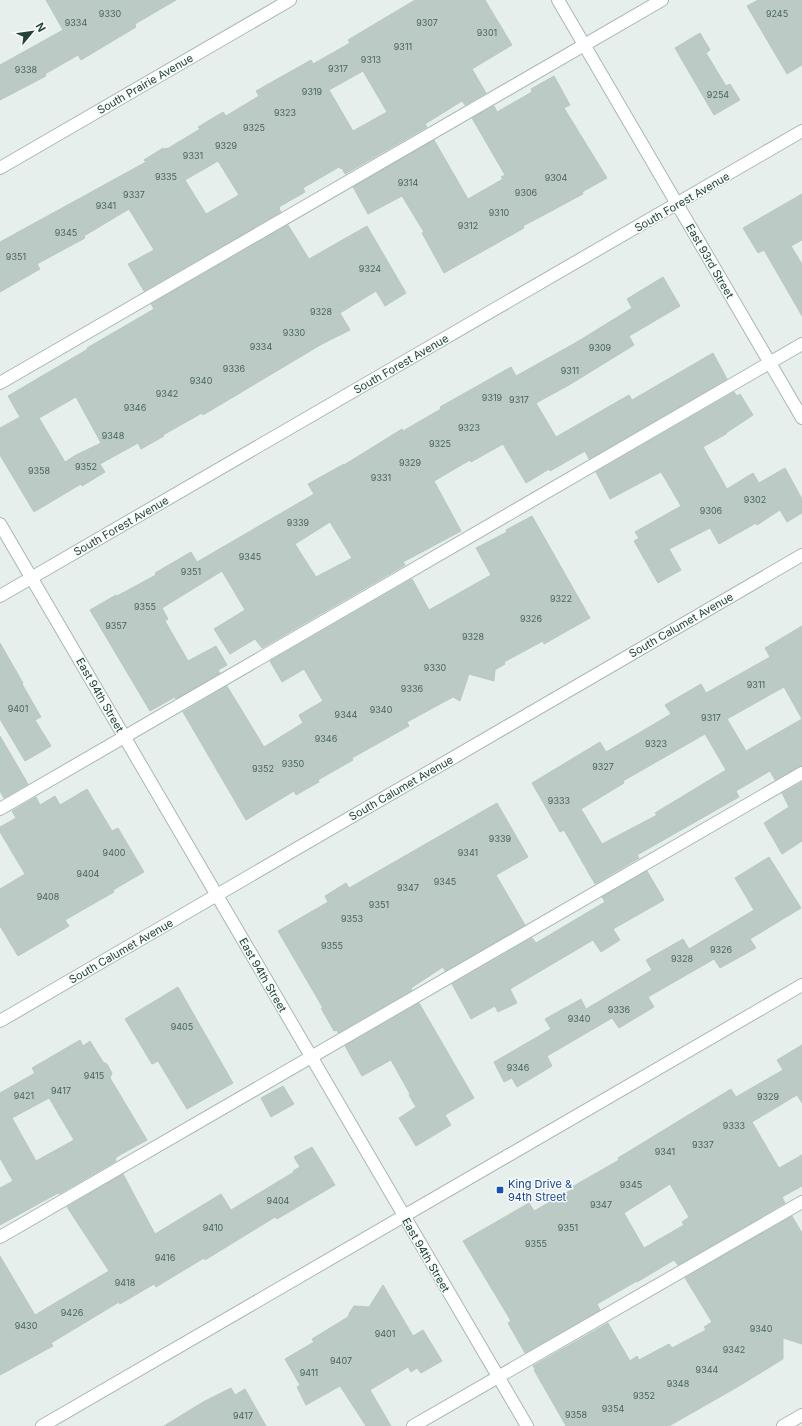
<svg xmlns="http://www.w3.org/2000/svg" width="802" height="1426" font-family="Inter,sans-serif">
<rect width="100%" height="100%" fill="#e6efeb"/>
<g fill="#bbcac4" stroke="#b8c9c2" fill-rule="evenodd">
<polygon points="46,0 176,0 135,24 136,27 81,60 78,55 45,74 46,76 0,100 0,65 63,30"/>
<path d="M 415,0 L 485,0 L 512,45 L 472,69 L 486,93 L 465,105 L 462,101 L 425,124 L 427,127 L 345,174 L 342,168 L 341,169 L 339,167 L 303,188 L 305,192 L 279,207 L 280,208 L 279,209 L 281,212 L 144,291 L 128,264 L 154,250 L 129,209 L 84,236 L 85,238 L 37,264 L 40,269 L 0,292 L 0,242 L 146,162 L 144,160 L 163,148 L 164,149 L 167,148 L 167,149 L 200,129 L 198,127 L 223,112 L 226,116 L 259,96 L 256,91 L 311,60 L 313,64 L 350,43 L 348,40 ZM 363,71 L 387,112 L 353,131 L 329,90 ZM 218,161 L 239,195 L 206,214 L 185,180 Z"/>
<polygon points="758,0 802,0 802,65 787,74 747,6"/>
<polygon points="700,33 710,50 706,53 726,86 730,84 740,100 714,115 675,48"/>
<polygon points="554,76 570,105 564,108 607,178 582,192 583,194 523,226 524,228 444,273 422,233 424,232 402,196 368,214 353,187 434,140 468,199 503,179 501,177 505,175 472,118 494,106 497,112 532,92 531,89"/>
<polygon points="802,194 802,240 791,246 802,264 802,316 764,250 758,253 743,228"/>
<path d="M 288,225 L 309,259 L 367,226 L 406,293 L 385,306 L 376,291 L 340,313 L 350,330 L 322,344 L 203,415 L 202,413 L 163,435 L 164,436 L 141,449 L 138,443 L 100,464 L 105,472 L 82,486 L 81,484 L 34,512 L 0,455 L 0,428 L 20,417 L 8,396 L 88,349 L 87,348 L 154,309 L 151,304 ZM 76,397 L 101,443 L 76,455 L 65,462 L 39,418 Z"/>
<path d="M 663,277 L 680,306 L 629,336 L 634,345 L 569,385 L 536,403 L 556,437 L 629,395 L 632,400 L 713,353 L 727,379 L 589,459 L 585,451 L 550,471 L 549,469 L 526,483 L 503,444 L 471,462 L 470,460 L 434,481 L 461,531 L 403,562 L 405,565 L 262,648 L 255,639 L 230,654 L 214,629 L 245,610 L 222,571 L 162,608 L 168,619 L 165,621 L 188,661 L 216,646 L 227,665 L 218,670 L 220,673 L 176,699 L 175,697 L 150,711 L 90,610 L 116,595 L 117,596 L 156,575 L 155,573 L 191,552 L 197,562 L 314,494 L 308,484 L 344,464 L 344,465 L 402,429 L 403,431 L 441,409 L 440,407 L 511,367 L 516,376 L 577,342 L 632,308 L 627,299 ZM 330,522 L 352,558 L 316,577 L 295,544 Z"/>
<polygon points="734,392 737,396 740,394 753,415 726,433 726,434 703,447 727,489 753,473 759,483 785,468 802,499 802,513 787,522 780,510 757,525 756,523 719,544 710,528 669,549 681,570 658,583 634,541 639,538 635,532 681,506 661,472 610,499 596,472"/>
<polygon points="532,516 590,618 544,644 543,641 504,662 505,664 495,670 494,681 469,674 460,701 453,697 407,722 409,726 352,758 353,760 318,780 319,782 296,795 294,791 246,820 183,712 227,686 264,747 303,723 299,715 323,701 304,669 282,682 270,661 412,579 429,610 491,575 476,548 507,532 506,530"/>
<path d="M 802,626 L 802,719 L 784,687 L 727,719 L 746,751 L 802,719 L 802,766 L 775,780 L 770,771 L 736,791 L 739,797 L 637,855 L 639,858 L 595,884 L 564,830 L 560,832 L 532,783 L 600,742 L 606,752 L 639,733 L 671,714 L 665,705 L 701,684 L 706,693 L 770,657 L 765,648 ZM 705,734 L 726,770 L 655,813 L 657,815 L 602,844 L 581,809 L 624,783 L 623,781 Z"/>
<polygon points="0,643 23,683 22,684 41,717 35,720 51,746 25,761 0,719"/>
<polygon points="0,736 28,784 4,798 0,791"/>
<polygon points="802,782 802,841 782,854 764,823 789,807 782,793"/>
<polygon points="87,789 112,831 118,828 144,872 113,890 114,892 65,920 69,926 18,956 0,926 0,889 25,874 0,832 0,827 16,818 12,811 36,797 40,805 55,796 60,805"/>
<polygon points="497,803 528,857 496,875 525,925 445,971 443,967 411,988 412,990 338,1033 337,1030 334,1031 321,1008 323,1008 278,931 328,902 325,896 346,883 349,888"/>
<polygon points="769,857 801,908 750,939 756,948 720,968 714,959 648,997 654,1007 619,1028 612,1018 547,1056 552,1066 517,1087 512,1078 504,1082 494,1062 551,1029 545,1019 581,999 586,1009 652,970 646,960 683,939 689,949 754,910 735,878"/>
<polygon points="647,871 664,900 613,929 620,940 601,952 593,940 510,989 517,1003 498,1012 495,1006 471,1019 452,984 532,938 536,943 605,902 602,897"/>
<polygon points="178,987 233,1083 187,1109 158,1061 152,1064 125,1019"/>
<polygon points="419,1003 474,1098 445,1115 451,1125 416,1146 399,1118 416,1107 409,1095 410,1094 391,1060 362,1076 345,1046"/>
<path d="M 80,1040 L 83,1046 L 90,1041 L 103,1062 L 107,1064 L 112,1073 L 110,1078 L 147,1140 L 118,1156 L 115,1159 L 116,1161 L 59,1194 L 58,1193 L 0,1225 L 0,1188 L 13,1181 L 0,1158 L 0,1093 L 35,1073 L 32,1068 ZM 49,1098 L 74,1140 L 36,1161 L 12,1118 Z"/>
<path d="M 802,1045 L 802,1103 L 797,1095 L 752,1122 L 779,1168 L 802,1155 L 802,1186 L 782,1197 L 785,1203 L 678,1265 L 674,1260 L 637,1282 L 637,1281 L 597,1304 L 600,1310 L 525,1353 L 508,1323 L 511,1321 L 463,1241 L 529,1203 L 534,1211 L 573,1189 L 572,1187 L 619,1160 L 618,1158 L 731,1089 L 736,1097 L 783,1070 L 777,1060 ZM 670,1184 L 689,1217 L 682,1222 L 684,1225 L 644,1248 L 624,1213 Z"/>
<polygon points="283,1086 294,1104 271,1117 261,1098"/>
<polygon points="312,1147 335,1185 277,1219 275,1217 205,1260 204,1258 156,1287 154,1284 120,1304 119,1302 51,1343 53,1346 0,1375 0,1256 35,1315 109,1271 67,1207 123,1174 155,1234 221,1194 231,1210 294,1172 293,1171 300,1167 294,1157"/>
<polygon points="792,1216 802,1233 802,1344 783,1338 783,1359 739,1386 669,1426 566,1426 534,1370 535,1369 533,1366 608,1323 630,1361 637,1356 639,1360 669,1344 672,1348 706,1330 704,1327 712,1322 685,1278"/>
<polygon points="383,1285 413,1336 423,1330 442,1361 421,1373 417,1368 411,1372 408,1367 370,1390 391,1426 366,1426 340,1386 306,1405 297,1387 300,1385 285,1359 314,1342 312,1339 348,1317 350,1312 354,1306 369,1307"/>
<polygon points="231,1388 235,1395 245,1389 266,1426 164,1426 203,1402"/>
</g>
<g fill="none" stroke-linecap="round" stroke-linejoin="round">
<g stroke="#a8b8b2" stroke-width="14">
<g id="minor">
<polyline points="558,0 802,418"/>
<polyline points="0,168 290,0"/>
<polyline points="0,383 662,0"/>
<polyline points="0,524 527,1426"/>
<polyline points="0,596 802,131"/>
<polyline points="0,809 802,344"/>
<polyline points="0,1021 802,555"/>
<polyline points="0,1237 802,773"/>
<polyline points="42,1426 802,985"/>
<polyline points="413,1426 802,1202"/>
<polyline points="783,1426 802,1415"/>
</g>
</g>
<use href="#minor" stroke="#fff" stroke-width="12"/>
</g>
<rect fill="#1a4fb4" stroke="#f7fbf9" stroke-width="1.5" x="496" y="1186" width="8" height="8" rx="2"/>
<g text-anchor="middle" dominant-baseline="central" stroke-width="3" stroke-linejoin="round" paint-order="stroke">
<g font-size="9" fill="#4a645c">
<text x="110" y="13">9330</text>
<text x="777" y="13">9245</text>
<text x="76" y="22">9334</text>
<text x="427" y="22">9307</text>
<text x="487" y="32">9301</text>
<text x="403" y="46">9311</text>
<text x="371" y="59">9313</text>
<text x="338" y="68">9317</text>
<text x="26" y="69">9338</text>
<text x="312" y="91">9319</text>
<text x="718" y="94">9254</text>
<text x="285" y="112">9323</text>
<text x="254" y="127">9325</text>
<text x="226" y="145">9329</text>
<text x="193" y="155">9331</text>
<text x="166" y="176">9335</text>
<text x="556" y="177">9304</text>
<text x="408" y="182">9314</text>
<text x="526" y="192">9306</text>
<text x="134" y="194">9337</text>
<text x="106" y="205">9341</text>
<text x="499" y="212">9310</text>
<text x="468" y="225">9312</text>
<text x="66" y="232">9345</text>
<text x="16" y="256">9351</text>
<text x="370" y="268">9324</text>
<text x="321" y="311">9328</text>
<text x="294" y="332">9330</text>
<text x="261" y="346">9334</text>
<text x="600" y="347">9309</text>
<text x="234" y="368">9336</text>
<text x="570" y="370">9311</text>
<text x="201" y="380">9340</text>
<text x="167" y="393">9342</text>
<text x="492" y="397">9319</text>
<text x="519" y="399">9317</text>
<text x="135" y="407">9346</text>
<text x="469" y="427">9323</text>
<text x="113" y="435">9348</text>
<text x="440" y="443">9325</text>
<text x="410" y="462">9329</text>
<text x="86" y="466">9352</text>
<text x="39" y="470">9358</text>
<text x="381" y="477">9331</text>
<text x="755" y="499">9302</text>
<text x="711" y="510">9306</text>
<text x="298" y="522">9339</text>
<text x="250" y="556">9345</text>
<text x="191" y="571">9351</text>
<text x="561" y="598">9322</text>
<text x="145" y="606">9355</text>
<text x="531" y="618">9326</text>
<text x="116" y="625">9357</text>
<text x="473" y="636">9328</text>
<text x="435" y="667">9330</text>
<text x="756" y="684">9311</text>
<text x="412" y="688">9336</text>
<text x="18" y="708">9401</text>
<text x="381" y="709">9340</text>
<text x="346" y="714">9344</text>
<text x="711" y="717">9317</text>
<text x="326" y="738">9346</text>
<text x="656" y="743">9323</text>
<text x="293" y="763">9350</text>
<text x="603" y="766">9327</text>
<text x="263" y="768">9352</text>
<text x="559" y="800">9333</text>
<text x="500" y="838">9339</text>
<text x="114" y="852">9400</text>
<text x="468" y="852">9341</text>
<text x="88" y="873">9404</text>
<text x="445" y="881">9345</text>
<text x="408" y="887">9347</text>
<text x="48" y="896">9408</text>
<text x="379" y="904">9351</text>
<text x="352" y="918">9353</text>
<text x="332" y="945">9355</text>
<text x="721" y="949">9326</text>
<text x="682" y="958">9328</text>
<text x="619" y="1009">9336</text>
<text x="579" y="1018">9340</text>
<text x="182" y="1026">9405</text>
<text x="518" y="1067">9346</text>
<text x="94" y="1075">9415</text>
<text x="61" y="1090">9417</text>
<text x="24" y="1095">9421</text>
<text x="768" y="1096">9329</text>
<text x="734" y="1125">9333</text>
<text x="703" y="1144">9337</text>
<text x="665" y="1151">9341</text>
<text x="631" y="1184">9345</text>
<text x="278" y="1200">9404</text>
<text x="601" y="1204">9347</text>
<text x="213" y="1227">9410</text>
<text x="568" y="1227">9351</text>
<text x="536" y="1243">9355</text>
<text x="165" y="1257">9416</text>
<text x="125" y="1282">9418</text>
<text x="72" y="1312">9426</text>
<text x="26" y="1325">9430</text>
<text x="761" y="1328">9340</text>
<text x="385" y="1333">9401</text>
<text x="734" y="1349">9342</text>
<text x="341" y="1360">9407</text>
<text x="707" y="1369">9344</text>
<text x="309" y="1372">9411</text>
<text x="678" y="1383">9348</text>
<text x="644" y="1395">9352</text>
<text x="613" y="1408">9354</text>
<text x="576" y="1414">9358</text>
<text x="243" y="1415">9417</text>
</g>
<g font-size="11" fill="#24423a" stroke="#f7fbf9">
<text transform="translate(145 84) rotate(-30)">South Prairie Avenue</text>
<text transform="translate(682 202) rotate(-30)">South Forest Avenue</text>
<text transform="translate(710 261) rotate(60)">East 93rd Street</text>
<text transform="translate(401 364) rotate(-30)">South Forest Avenue</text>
<text transform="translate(121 526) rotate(-30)">South Forest Avenue</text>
<text transform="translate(681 625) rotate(-30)">South Calumet Avenue</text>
<text transform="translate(100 695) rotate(60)">East 94th Street</text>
<text transform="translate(401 788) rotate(-30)">South Calumet Avenue</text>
<text transform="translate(121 951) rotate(-30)">South Calumet Avenue</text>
<text transform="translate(263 975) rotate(60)">East 94th Street</text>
<text transform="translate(426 1255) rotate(60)">East 94th Street</text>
</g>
<g font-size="11" fill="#164399" stroke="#f7fbf9" text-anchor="start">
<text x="508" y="1184">King Drive &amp;<tspan x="508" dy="13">94th Street</tspan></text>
</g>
</g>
<g transform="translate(32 32) rotate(61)" stroke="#f7fbf9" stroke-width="3" paint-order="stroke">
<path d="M0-3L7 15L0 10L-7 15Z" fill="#24423a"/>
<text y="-6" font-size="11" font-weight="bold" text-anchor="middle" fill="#24423a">N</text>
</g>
</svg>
